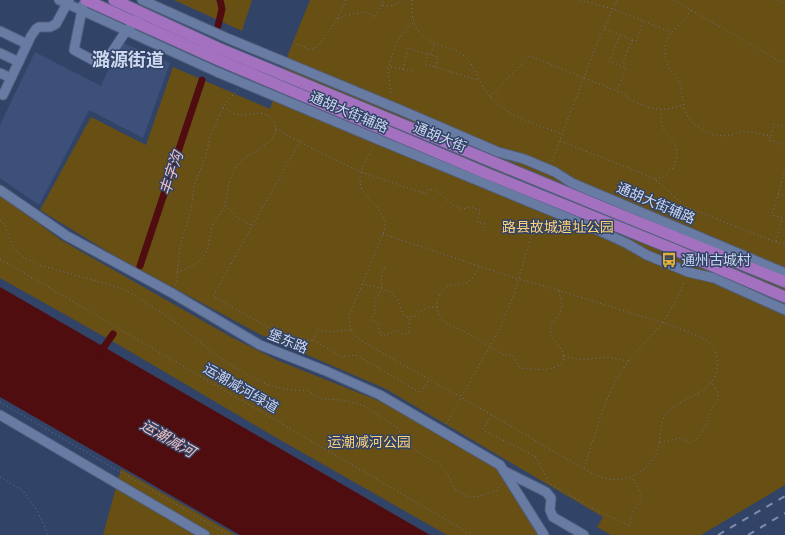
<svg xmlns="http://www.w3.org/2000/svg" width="785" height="535" font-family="Quicksand,'Noto Sans SC',sans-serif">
<rect width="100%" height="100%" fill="#324368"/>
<polygon fill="#3c5079" points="121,42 170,63 143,138 89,110 39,205 0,178 0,125 35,52 101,86"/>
<g fill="#684f13">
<polygon points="174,0 252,0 242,31"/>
<polygon points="310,0 785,0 785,485 701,535 611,535 597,527 603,517 386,389 261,335 115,256 40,210 91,117 146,145 173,67 270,109 289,52"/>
<polygon points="0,195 61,240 233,338 279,361 387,404 496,468 538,535 447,535 275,437 119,345 0,278"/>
<polygon points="121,469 236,535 103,535"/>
</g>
<polygon fill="#500d0f" points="0,287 430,535 240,535 0,397"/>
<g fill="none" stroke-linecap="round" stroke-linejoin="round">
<g stroke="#500d0f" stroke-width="7">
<polyline points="218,26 222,9 220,0"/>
<polyline points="140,266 202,80"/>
<polyline points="101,356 104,347 113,334"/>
</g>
<g stroke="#505e7c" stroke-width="11">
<g id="minor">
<polyline points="59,0 217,72 377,139 600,231 626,243 647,255 688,272 714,278 785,310"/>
<polyline points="142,0 227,38 403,111 498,152 524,159 555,172 572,183 785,273"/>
<polyline points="83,5 74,50 98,63 108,58 126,31 135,22 142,13"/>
<polyline points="0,31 27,44"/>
<polyline points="0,53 19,62"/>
<polyline points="0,73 11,78"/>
<polyline points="0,94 3,95 31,36 36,29 39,27 50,27 56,24 69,0"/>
<polyline points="0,190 67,236 172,293 260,345 326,371 380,395 500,465 544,535"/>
<polyline points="0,415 205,535"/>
<polyline points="504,471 546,492 551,498 550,510 553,517 584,535"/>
</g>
</g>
<g stroke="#505e7c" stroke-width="13">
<g id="major">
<polyline points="86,0 221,61 488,174 673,249 785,297"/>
<polyline points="114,0 218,48 609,210 785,282"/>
</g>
</g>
<g stroke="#667595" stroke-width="1" stroke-dasharray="1 3" stroke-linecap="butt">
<path d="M 412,0 C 410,19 416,37 436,44 C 446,48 455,48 464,56 C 476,66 478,82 488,94 C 506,117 536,124 562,134"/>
<polyline points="580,0 613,9 671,32"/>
<polyline points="674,0 785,64"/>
<polyline points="778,0 785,4"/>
<path d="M 383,5 C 390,7 396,5 402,0"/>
<polyline points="691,10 684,20 670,34 665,44 665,57 668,67 677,78 681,87 684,108 688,117 694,124 706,132 715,135 725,136 745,131 771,136 774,124 785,127"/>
<polyline points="338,19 346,15 365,12 375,17 384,0"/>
<polyline points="605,29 620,35 609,61 626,68 617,90"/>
<polyline points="621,35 632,40 622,65"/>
<polyline points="632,40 636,41 643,22"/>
<path d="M 297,44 L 307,49 L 314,49 C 328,35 338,19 346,0"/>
<polyline points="431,54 434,44"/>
<polyline points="391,67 412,71"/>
<polyline points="435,67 438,57 428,54 425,64 478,80"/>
<polyline points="403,69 408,48 427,54"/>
<polyline points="391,93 388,71 391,58 397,42 405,30 413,23"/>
<path d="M 490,97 L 529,56 L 627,95 L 628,99 C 635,102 643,106 652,108 C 662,111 673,108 683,105"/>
<path d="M 223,107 C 229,111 233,114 240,115 C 250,116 259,109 270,117 C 272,119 274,122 275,125 C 281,144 245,153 236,167 C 229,179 227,192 225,206 C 230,209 233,213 237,217 C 241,221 247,223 252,225"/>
<polyline points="276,129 319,152 361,172 426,194 428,189 436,190 454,206 463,209 470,207 480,210 477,222 485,224 483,231"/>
<polyline points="770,137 769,140 785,145"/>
<polyline points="300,141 213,296 292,341 313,340"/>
<polyline points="560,141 646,175 657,181 677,199 687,207 772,241 785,244"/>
<path d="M 373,147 C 369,156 360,169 360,179 C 359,198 384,205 385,225 C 385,228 384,231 383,234 L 349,316 C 350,331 352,333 363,342 L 461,397 L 584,469 C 592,473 600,478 609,479 C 630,482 652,469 658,448 C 662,435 658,424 667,413 C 683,394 712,397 717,369 C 718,362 717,354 714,348 C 712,344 704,339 700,337 C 678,327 654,320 631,313 C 599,303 567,293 535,283 L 518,279 L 383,234"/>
<polyline points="552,161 596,46 617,0"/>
<path d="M 655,179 C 660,177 665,176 669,172 C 678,165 679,150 673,141 C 669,136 664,132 662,125 C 660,120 661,115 661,110"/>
<polyline points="778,194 785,196"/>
<polyline points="0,220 5,225 13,248 24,257 39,265 121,288 134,295 171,319 221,359 246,374 266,384 285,389 309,391 322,399 341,400 363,405 399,429 402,439 415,450 429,459 438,462 448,475 455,489 466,496 476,497 485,494 496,491 502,484"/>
<polyline points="776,241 782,218 772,215 784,174 785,175"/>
<polyline points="0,259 472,535"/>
<path d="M 479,267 L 472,279 L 466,283 L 459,285 L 450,285 L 444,289 L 440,295 L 437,302 L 437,310 L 441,318 L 444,322 L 467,333 L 504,355 L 513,355 L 520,368 C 531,369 555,373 562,362 C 564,359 564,356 563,353 C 561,346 554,341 550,335 L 552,324 L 560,313 L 562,305 L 559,291"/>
<path d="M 385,268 C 378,278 384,280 381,290 C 380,295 376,297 375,301 C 374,305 376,310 375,314 L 372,316 L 372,320 L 375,321 L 379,324 L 379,334 L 383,336 L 386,334 L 390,334 L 396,330 L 403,334 L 408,333 L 410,328 L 409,324 L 410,318"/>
<path d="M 177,272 C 189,268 202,263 207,250 C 210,241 210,231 214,222 C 217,217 222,212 225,206"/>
<path d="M 362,284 C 374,287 388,288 396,297 C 402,304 399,319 412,317 C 418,317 421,310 427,308 C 430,307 434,307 437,307"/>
<polyline points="175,285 177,281 178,263 180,246 191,211 194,186 206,156 210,137 224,105 238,89"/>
<polyline points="350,330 328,332 317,330 313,340 342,357 356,355 421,393 429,379"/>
<polyline points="564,356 582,360 607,357 628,361"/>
<polyline points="0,402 229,535"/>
<path d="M 492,415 L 483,430 L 536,457 L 549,483 L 605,515 L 612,517 L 629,526 C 631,521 631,515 634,510 C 637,505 641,502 642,496 L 632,477"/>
<polyline points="446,424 486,353 500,328 508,309 515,291 538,213"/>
<path d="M 660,443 L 679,438 L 691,443 C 699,440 706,425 709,417 C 710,414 710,411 712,408 C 714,404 718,402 718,397 C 718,391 715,387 712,383"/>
<polyline points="584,468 601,415 608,397 619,375 630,359 663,323 676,301 685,280"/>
<polyline points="0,477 23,491 38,512 47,532 47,535"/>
</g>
<use href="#minor" stroke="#687ba3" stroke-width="9"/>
<use href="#major" stroke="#a371bf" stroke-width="11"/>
<g stroke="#7f8dab" stroke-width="2" stroke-dasharray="7 7" stroke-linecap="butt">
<polyline points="718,535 785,496"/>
<polyline points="748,535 785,513"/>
</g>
</g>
<defs>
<g id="bus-bare" transform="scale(1.2)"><path d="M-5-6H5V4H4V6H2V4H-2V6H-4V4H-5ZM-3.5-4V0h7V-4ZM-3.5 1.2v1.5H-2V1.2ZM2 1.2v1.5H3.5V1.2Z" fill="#e2af34" stroke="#324368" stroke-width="2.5" paint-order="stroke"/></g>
</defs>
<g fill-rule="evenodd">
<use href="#bus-bare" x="669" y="260"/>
</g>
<g text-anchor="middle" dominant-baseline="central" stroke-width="3" stroke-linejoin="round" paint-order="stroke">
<g font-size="14" fill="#cdd8ee" stroke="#324368">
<text transform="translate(349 112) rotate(23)">通胡大街辅路</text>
<text transform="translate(440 137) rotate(23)">通胡大街</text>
<text transform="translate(656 203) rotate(23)">通胡大街辅路</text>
<text transform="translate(288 341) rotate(22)">堡东路</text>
<text transform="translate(241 388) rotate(30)">运潮减河绿道</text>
</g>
<g font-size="14" fill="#fdd175" stroke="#324368">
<text x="558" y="227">路县故城遗址公园</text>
<text x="369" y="442">运潮减河公园</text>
</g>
<g font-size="14" fill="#cdd8ee" stroke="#324368" text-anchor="start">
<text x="681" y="260">通州古城村</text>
</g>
<g font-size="15" font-style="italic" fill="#f5c0bc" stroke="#324368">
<text transform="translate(171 173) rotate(-72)">丰字沟</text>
<text transform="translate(168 438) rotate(30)">运潮减河</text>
</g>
<g font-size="18" font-weight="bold" fill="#cdd8ee" stroke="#324368">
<text x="128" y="59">潞源街道</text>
</g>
</g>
</svg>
